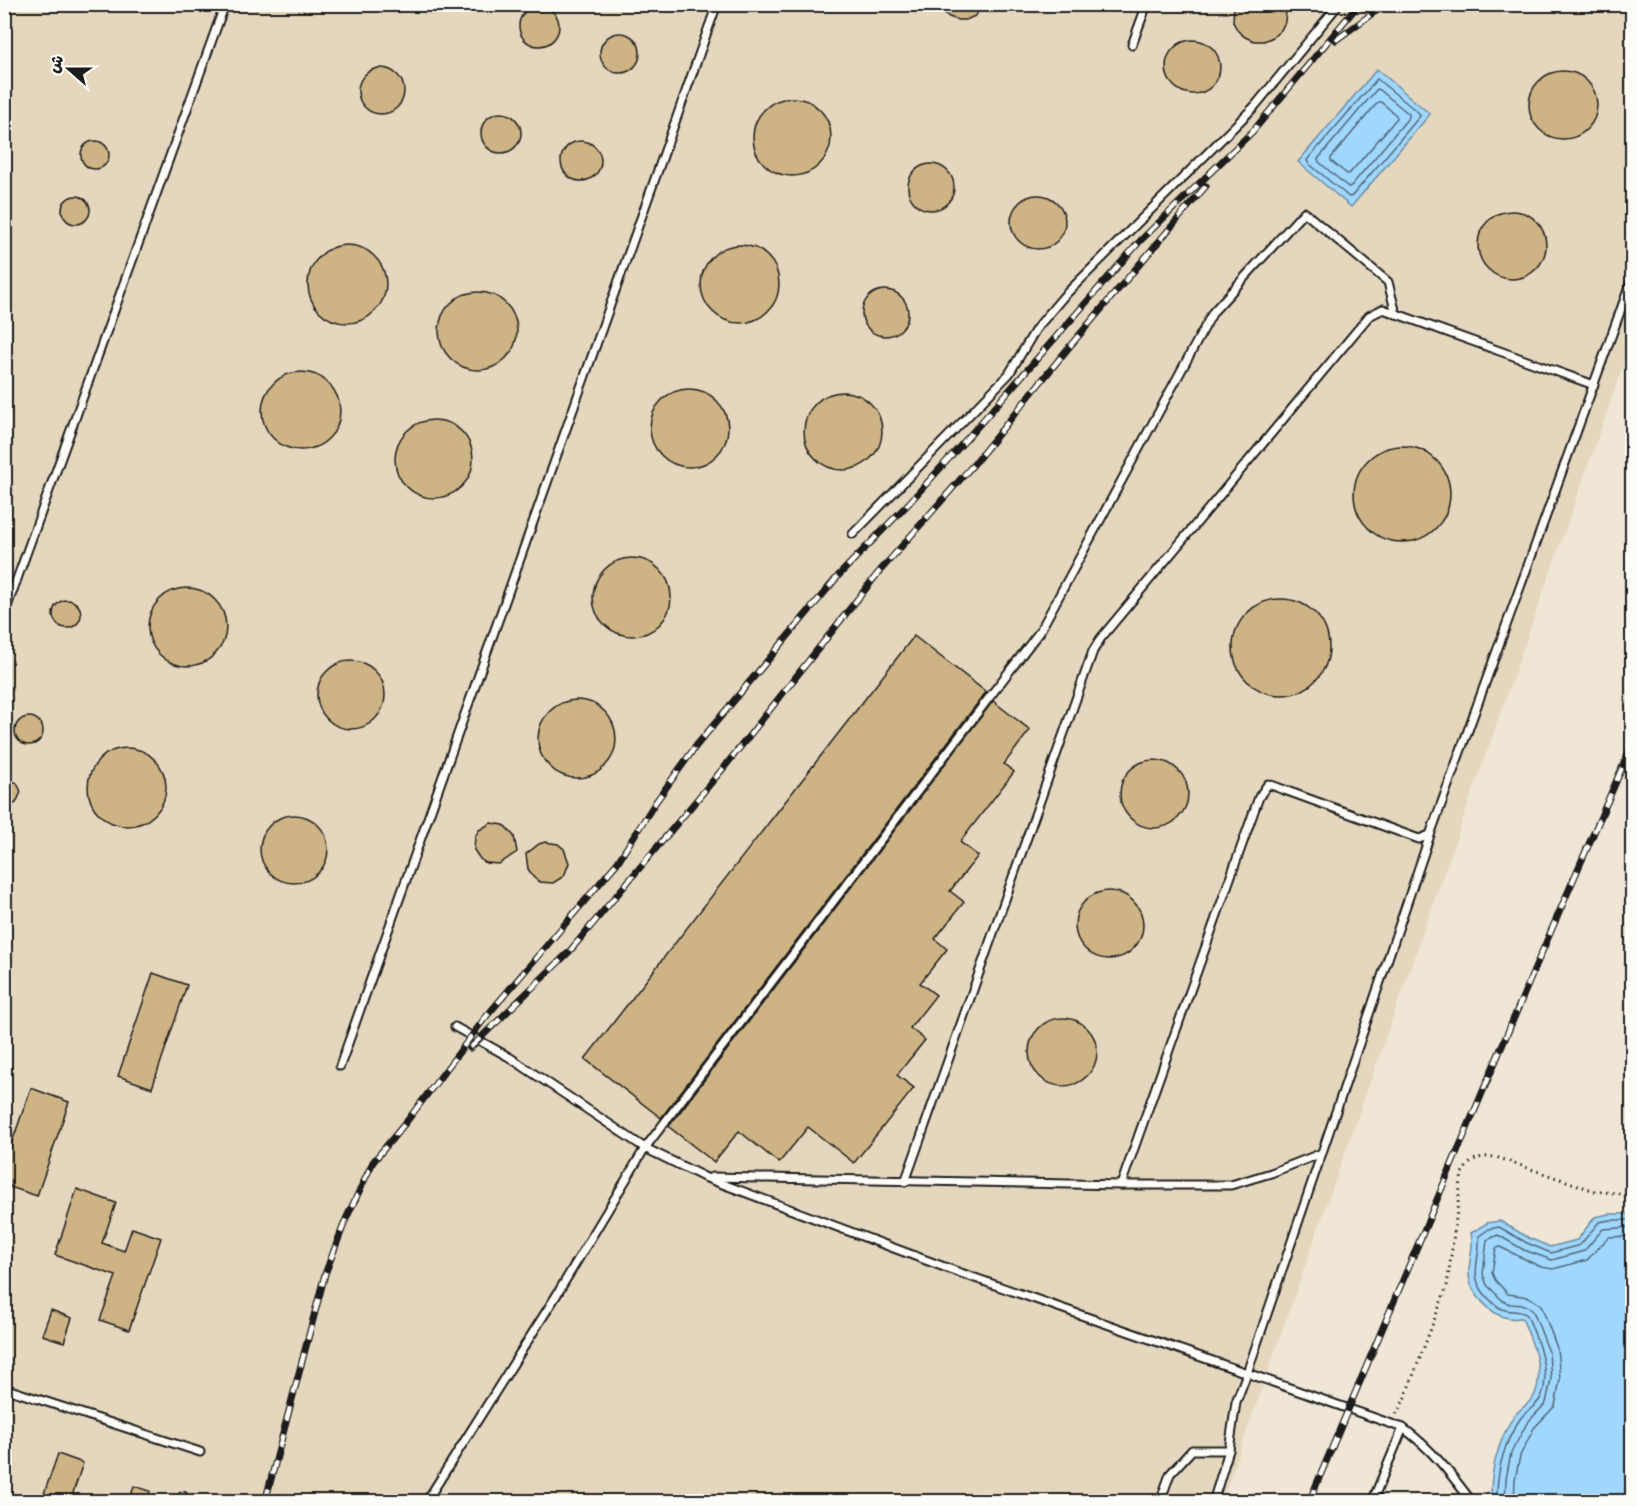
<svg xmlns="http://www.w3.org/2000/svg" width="1637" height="1506" font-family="'Patrick Hand','Playpen Sans Arabic',sans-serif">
<rect width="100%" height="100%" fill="#efe6d5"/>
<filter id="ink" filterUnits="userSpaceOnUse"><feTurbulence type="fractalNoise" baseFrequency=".0167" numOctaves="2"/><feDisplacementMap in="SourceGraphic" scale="12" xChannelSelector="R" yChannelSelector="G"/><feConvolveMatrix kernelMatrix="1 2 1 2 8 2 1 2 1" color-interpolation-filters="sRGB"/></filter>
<g filter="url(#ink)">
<polygon fill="#e5d7bd" points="5,5 1632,5 1632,341 1222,1501 5,1502"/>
<g fill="#a0d7ff" stroke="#6b8ca4" stroke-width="1.5">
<polygon points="1377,69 1430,114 1351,207 1298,162"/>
<path d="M 1609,1214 L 1632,1214 L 1632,1501 L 1492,1501 C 1488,1476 1500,1434 1516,1414 C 1522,1407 1532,1402 1535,1394 C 1545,1369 1531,1340 1522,1318 C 1518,1318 1512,1319 1508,1318 C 1491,1315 1470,1293 1469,1275 C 1468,1260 1475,1248 1471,1233 L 1487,1223 L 1500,1221 L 1529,1238 L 1550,1247 L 1577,1240 L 1595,1217 Z"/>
</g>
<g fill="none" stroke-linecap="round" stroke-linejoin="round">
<g stroke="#516777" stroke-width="1.5">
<polygon points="1377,79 1419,113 1420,116 1352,196 1349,197 1308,163 1307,160"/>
<polygon points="1377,89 1380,90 1409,114 1409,117 1351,186 1348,187 1319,162 1318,159"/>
<polygon points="1378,102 1381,102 1396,115 1397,118 1350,173 1347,174 1331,161 1331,158"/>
<path d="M 1497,1502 C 1496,1473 1504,1442 1520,1419 C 1526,1411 1535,1407 1540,1399 C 1553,1377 1536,1336 1527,1315 C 1519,1309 1509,1313 1500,1308 C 1496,1306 1493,1302 1489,1299 C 1466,1275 1481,1264 1479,1236 L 1489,1229 L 1499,1227 L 1527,1243 L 1551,1253 L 1580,1245 L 1599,1222 L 1610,1220 L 1632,1220"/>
<polyline points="1505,1502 1506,1479 1511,1453 1527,1423 1546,1403 1551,1380 1549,1352 1533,1311 1525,1305 1510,1304 1503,1301 1487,1285 1483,1274 1487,1240 1498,1235 1524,1250 1552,1260 1584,1251 1603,1229 1632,1227"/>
<polyline points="1514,1502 1515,1480 1520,1456 1534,1428 1555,1406 1560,1379 1557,1348 1541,1305 1529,1297 1508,1294 1495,1280 1492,1273 1496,1248 1500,1247 1541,1267 1553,1269 1587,1260 1609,1237 1632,1236"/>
</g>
</g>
<g fill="#ceb485" stroke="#1c1c1c" stroke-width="1.5">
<polygon points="934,4 985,4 975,16 966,20 958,20 949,17"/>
<polygon points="1234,4 1285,4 1286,11 1285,22 1281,30 1273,37 1264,41 1254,41 1245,37 1238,31 1233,22"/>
<circle cx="539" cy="26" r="20"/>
<circle cx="620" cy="53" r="20"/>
<circle cx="1193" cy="67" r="27"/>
<circle cx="381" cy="91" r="23"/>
<circle cx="1563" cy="105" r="34"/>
<circle cx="792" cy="137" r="39"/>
<circle cx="501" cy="133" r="20"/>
<circle cx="581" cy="161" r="20"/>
<circle cx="95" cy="155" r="14"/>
<circle cx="931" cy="187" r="23"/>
<circle cx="1038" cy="222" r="27"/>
<circle cx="76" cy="210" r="14"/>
<circle cx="1512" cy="245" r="34"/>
<circle cx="347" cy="284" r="39"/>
<circle cx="740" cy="284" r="39"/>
<circle cx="885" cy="313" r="23"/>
<circle cx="478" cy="331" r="39"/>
<circle cx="301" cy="411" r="39"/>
<circle cx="689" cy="428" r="39"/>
<circle cx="843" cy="431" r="39"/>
<circle cx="434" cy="459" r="39"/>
<circle cx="1402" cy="494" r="48"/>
<circle cx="632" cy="597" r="39"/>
<circle cx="187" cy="627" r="39"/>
<circle cx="1281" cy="647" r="48"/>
<circle cx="67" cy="614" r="14"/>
<polygon points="914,636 986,692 661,1118 585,1059"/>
<circle cx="351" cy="695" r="34"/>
<circle cx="577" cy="739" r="39"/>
<polygon points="993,701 1030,730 1004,764 1014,772 960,842 978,856 950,891 964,902 935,939 947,949 920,983 936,995 910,1028 925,1040 897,1075 914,1088 854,1163 808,1127 779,1163 739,1131 714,1162 669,1127 670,1125"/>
<circle cx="29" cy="731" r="14"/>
<circle cx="127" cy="787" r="39"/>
<circle cx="1154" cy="794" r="34"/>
<polygon points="4,777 17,783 21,792 16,803 4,810"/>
<circle cx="294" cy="849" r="34"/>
<polygon points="491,823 504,825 514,836 517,852 499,864 486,863 480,859 474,850 475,837 479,830"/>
<polygon points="545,842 558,844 564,849 569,863 564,876 553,883 540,882 534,878 528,869 526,854 539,844"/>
<circle cx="1109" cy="925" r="34"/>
<polygon points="153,973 187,985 152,1088 118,1076"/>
<circle cx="1063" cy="1052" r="34"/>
<polygon points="31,1088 69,1102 37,1196 4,1185 4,1165"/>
<polygon points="77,1189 116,1203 102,1243 124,1251 132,1228 161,1238 129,1330 100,1320 116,1276 55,1255"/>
<polygon points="51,1310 72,1318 64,1342 42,1335"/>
<polygon points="58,1454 83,1463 70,1502 41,1502"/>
<polygon points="134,1486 150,1491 147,1502 129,1502"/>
</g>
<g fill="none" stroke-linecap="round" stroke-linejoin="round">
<g stroke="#1c1c1c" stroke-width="11">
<g id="lane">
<polyline points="1132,45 1147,4"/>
<polyline points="853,534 1009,374 1036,329 1063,297 1255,106 1339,4"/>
<polyline points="4,615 225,4"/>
<polyline points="455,1027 509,1057 645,1148 704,1177 955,1271 1247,1373 1430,835 1632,279"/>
<polyline points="340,1066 717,4"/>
<polyline points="712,1177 1121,1185 1231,1185 1271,1173 1322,1153"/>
<polyline points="905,1182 1093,651 1101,638 1369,316 1383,309 1594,385"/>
<polyline points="1121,1185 1259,797 1268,784 1419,839 1430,835"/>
<polyline points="4,1388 200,1452"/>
<polyline points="181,1502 183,1496"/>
<polyline points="426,1502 556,1296 645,1148 1040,631 1213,312 1304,212 1388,282 1396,314"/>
<polyline points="1160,1502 1170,1474 1192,1450 1229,1450"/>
<path d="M 1213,1502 L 1229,1450 L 1236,1402 L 1247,1373 L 1403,1428 C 1431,1448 1451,1474 1472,1502"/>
<polyline points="1372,1502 1403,1428"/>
</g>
</g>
<path stroke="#1c1c1c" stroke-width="3" stroke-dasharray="1.5 4.5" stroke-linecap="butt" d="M 1396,1414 L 1404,1400 L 1447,1286 L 1462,1173 C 1472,1158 1478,1156 1496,1157 L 1595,1191 L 1632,1195"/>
<use href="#lane" stroke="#fdfcf7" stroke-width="7"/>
<g stroke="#1c1c1c" stroke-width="7">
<g id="rail">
<polyline points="1336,40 1373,13 1390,4"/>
<polyline points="470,1048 569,952 726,765 879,572 973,465 1070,346 1206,186"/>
<polyline points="265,1502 325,1274 346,1219 373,1162 407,1121 485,1018 617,863 655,803 696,746 839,575 909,503 971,434 1141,240 1253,131 1359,4"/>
<polyline points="1309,1502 1538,961 1632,745"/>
</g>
</g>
<use href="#rail" stroke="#fdfcf7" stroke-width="4.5" stroke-dasharray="14" stroke-linecap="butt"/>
</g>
</g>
<rect width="1637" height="1506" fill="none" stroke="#fdfcf7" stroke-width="24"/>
<rect x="12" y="12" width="1613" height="1482" fill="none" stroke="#1c1c1c" stroke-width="2" filter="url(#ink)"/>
<g transform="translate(69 69) rotate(291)" stroke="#fdfcf7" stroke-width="4.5" paint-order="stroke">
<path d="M0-4.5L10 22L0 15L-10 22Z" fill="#1c1c1c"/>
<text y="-9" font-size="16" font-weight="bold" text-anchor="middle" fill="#1c1c1c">ش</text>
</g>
</svg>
